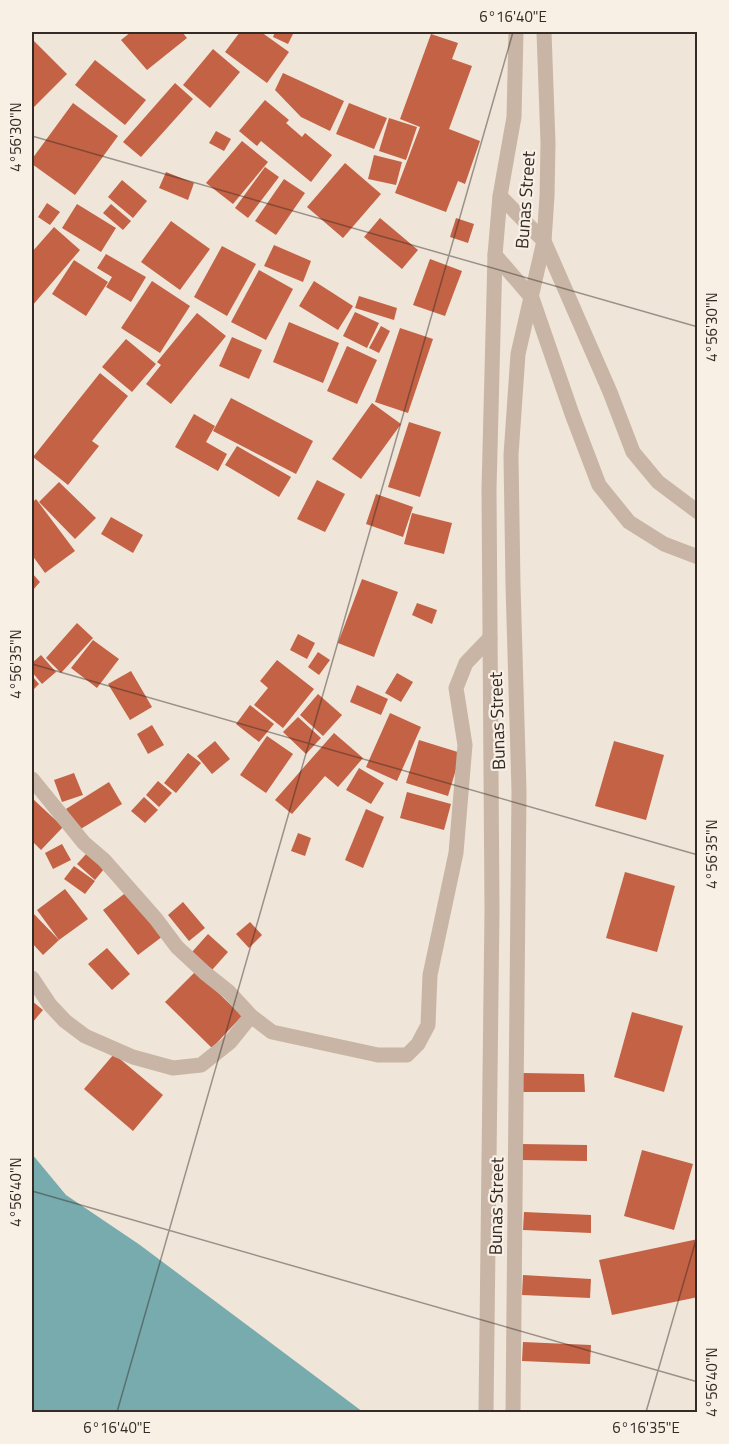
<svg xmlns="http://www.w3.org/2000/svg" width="729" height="1444" font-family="'Titillium Web',sans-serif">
<rect width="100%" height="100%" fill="#f0e5d9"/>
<polygon fill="#78abad" points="32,1154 66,1195 140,1245 363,1412 32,1412"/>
<g fill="#c36244">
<polygon points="131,32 182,32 187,38 147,70 121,40"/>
<polygon points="240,32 261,32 289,52 267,83 225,52"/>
<polygon points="275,32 294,32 288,44 273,37"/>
<polygon points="431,34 458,43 452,59 472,66 449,129 480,141 465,184 458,181 446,212 395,193 420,127 400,119"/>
<polygon points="32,39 67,74 33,108 32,107"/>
<polygon points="213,49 240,72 210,108 183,85"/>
<polygon points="95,60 146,100 125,125 75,85"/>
<polygon points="283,73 344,101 330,131 301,117 275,90"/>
<polygon points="175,83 193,99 141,157 123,142"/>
<polygon points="265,100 289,120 286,123 302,137 305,133 332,155 311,182 261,141 257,146 239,131"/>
<polygon points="73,103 118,136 75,195 32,164 32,159"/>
<polygon points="349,103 387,118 374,149 336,134"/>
<polygon points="389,118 417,127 406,160 379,151"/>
<polygon points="216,131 231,139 224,151 209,143"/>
<polygon points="242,141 268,162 233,204 206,183"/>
<polygon points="374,155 402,162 396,185 368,179"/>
<polygon points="345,163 381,194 343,238 307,207"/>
<polygon points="265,167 279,177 248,218 235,208"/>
<polygon points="166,172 194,183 188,200 159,188"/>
<polygon points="284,179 305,193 276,235 255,221"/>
<polygon points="122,180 147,201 133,218 108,197"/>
<polygon points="47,203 60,212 50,225 38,217"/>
<polygon points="77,204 116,228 101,252 62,228"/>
<polygon points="111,204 131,221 123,230 103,213"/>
<polygon points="380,218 418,250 402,269 364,237"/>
<polygon points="456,218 474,224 468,243 450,237"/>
<polygon points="171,221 210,249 180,290 141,262"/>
<polygon points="54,227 80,250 32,306 32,252"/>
<polygon points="274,245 311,261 303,282 264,266"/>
<polygon points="222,246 256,264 227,316 194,297"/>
<polygon points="106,254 146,277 131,302 106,287 112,277 97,268"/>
<polygon points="430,259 462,271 445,316 413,305"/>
<polygon points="74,260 108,282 86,316 52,294"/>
<polygon points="259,270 293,289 266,340 231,322"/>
<polygon points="152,281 190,306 160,353 121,328"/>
<polygon points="314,281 353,306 338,330 299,306"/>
<polygon points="359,296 397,308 394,320 355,308"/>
<polygon points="355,312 379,323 367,348 343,336"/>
<polygon points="197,313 226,336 171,404 146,384 161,365 157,362"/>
<polygon points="289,322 339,343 323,383 273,362"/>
<polygon points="381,326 390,331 379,353 369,348"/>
<polygon points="400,328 433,339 408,413 375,402"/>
<polygon points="232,337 262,350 249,379 219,366"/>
<polygon points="126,339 156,364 132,392 102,367"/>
<polygon points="347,346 377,360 357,404 327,391"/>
<polygon points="100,373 128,396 92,441 99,446 68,485 33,457"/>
<polygon points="231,398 313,441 296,474 213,431"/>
<polygon points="372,403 401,424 361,479 332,459"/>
<polygon points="194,414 215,426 206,442 227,454 218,471 175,447"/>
<polygon points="409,422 441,432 420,497 388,487"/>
<polygon points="237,446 291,477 279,497 225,465"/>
<polygon points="317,480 345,494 325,532 297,519"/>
<polygon points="59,482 96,518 75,539 39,502"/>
<polygon points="376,494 413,507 403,537 366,524"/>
<polygon points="36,499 75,551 45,573 32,555 32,503"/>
<polygon points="412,513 452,523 444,554 404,544"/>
<polygon points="111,517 143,535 133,553 101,534"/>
<polygon points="32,573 40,582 32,591"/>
<polygon points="362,579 398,592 374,657 338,643"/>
<polygon points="417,603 437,610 432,624 412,615"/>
<polygon points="77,623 93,638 61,673 46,658"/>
<polygon points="298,634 315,643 307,659 290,650"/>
<polygon points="93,640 119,659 97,688 71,668"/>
<polygon points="318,652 330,660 319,675 308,667"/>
<polygon points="41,655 56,672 42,684 32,672 32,663"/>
<polygon points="277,660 314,689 283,728 254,705 268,688 260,681"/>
<polygon points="131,671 152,707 130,720 108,684"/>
<polygon points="397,673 413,682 401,702 385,693"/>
<polygon points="32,676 39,684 32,691"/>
<polygon points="357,685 388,699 381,715 350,702"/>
<polygon points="318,694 342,715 323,736 300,715"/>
<polygon points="250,705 274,724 259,742 236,724"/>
<polygon points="390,713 421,727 397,781 366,767"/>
<polygon points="298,717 321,738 306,754 283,732"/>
<polygon points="152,725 164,745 148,754 137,734"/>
<polygon points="334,733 363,758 338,787 325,776 292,814 275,800"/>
<polygon points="267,736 293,754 266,793 240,775"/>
<polygon points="419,740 461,753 448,796 406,783"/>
<polygon points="215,741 230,759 212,774 197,756"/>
<polygon points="614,741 664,755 646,820 595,806"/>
<polygon points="188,753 201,763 176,793 164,783"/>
<polygon points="359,768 384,783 371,804 346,790"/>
<polygon points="74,773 83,795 62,802 54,780"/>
<polygon points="158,781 172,793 159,807 146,795"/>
<polygon points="109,782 122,804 79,830 66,809"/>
<polygon points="407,792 451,804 444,830 400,818"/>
<polygon points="144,797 158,810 145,823 131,811"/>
<polygon points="33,799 63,827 41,850 32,841 32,800"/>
<polygon points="366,809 384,817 363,868 345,860"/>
<polygon points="298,833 311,838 305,856 291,851"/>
<polygon points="62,844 71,860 53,869 45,853"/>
<polygon points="87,853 104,869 95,880 77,864"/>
<polygon points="74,866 95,881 85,894 64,879"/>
<polygon points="625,872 675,886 657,952 606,938"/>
<polygon points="65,889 88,919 59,940 37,910"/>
<polygon points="128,891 163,936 138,955 103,910"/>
<polygon points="183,902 205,928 189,941 168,915"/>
<polygon points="32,912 59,940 43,955 32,943"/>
<polygon points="250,922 262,935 249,948 236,934"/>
<polygon points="208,934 228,952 212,970 192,952"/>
<polygon points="107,948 130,974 112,990 88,964"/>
<polygon points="196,971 242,1016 212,1048 165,1002"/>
<polygon points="32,1001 43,1010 32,1023"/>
<polygon points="632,1012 683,1026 664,1092 614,1077"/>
<polygon points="114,1054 163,1095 133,1131 84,1089"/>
<polygon points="522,1073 584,1074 585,1092 522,1092"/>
<polygon points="521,1144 587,1145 587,1161 520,1160"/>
<polygon points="642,1150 693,1164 674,1230 624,1216"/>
<polygon points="524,1212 591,1215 591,1233 523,1230"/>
<polygon points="698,1239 698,1297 612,1315 599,1260"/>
<polygon points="523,1275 591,1279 590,1298 522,1295"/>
<polygon points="523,1342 591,1345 590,1364 522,1361"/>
</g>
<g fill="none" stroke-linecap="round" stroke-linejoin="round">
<g stroke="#c8b5a5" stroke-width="15">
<polyline points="500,196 544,241 610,392 633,452 658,482 698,512"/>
<polyline points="495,255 532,298 572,414 599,485 629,522 664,544 698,557"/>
<polyline points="32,779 84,843 104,860 156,919 177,947 205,973 229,992 251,1016 272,1032 378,1055 407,1055 418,1044 428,1025 430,975 456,853 465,745 456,688 466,663 490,638"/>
<polyline points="32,978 50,1005 65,1021 85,1036 133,1057 173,1068 201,1065 230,1042 251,1016"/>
<polyline points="486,1412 492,910 489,489 495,255 500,196 514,117 516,32"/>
<polyline points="513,1412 519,791 513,585 511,455 518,354 544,241 547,196 548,143 544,32"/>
</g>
</g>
<path fill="none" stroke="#342a26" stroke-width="1.5" stroke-opacity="0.45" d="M 32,136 L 698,327M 32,664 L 698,855M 32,1191 L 698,1382M 117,1412 L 513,32M 646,1412 L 698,1233"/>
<g text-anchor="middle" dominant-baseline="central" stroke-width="4.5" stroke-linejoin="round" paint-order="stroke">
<g font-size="18" fill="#342a26" stroke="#f8efe5">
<text transform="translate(525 200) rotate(-86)">Bunas Street</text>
<text transform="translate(497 721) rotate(-92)">Bunas Street</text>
<text transform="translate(496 1206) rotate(-89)">Bunas Street</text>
</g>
</g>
<rect width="729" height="1444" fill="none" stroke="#f8efe5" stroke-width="66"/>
<rect x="33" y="33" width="663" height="1378" fill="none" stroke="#342a26" stroke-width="2"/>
<g font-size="15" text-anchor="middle" fill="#342a26">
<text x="513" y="22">6°16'40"E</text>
<text transform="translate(16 137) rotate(-90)" y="5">4°56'30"N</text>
<text transform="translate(712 327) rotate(-90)" y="5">4°56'30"N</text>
<text transform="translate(16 664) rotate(-90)" y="5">4°56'35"N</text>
<text transform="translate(712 854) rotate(-90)" y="5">4°56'35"N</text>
<text transform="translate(16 1192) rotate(-90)" y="5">4°56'40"N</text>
<text transform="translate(712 1382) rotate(-90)" y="5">4°56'40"N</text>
<text x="117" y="1433">6°16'40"E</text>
<text x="646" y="1433">6°16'35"E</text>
</g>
</svg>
